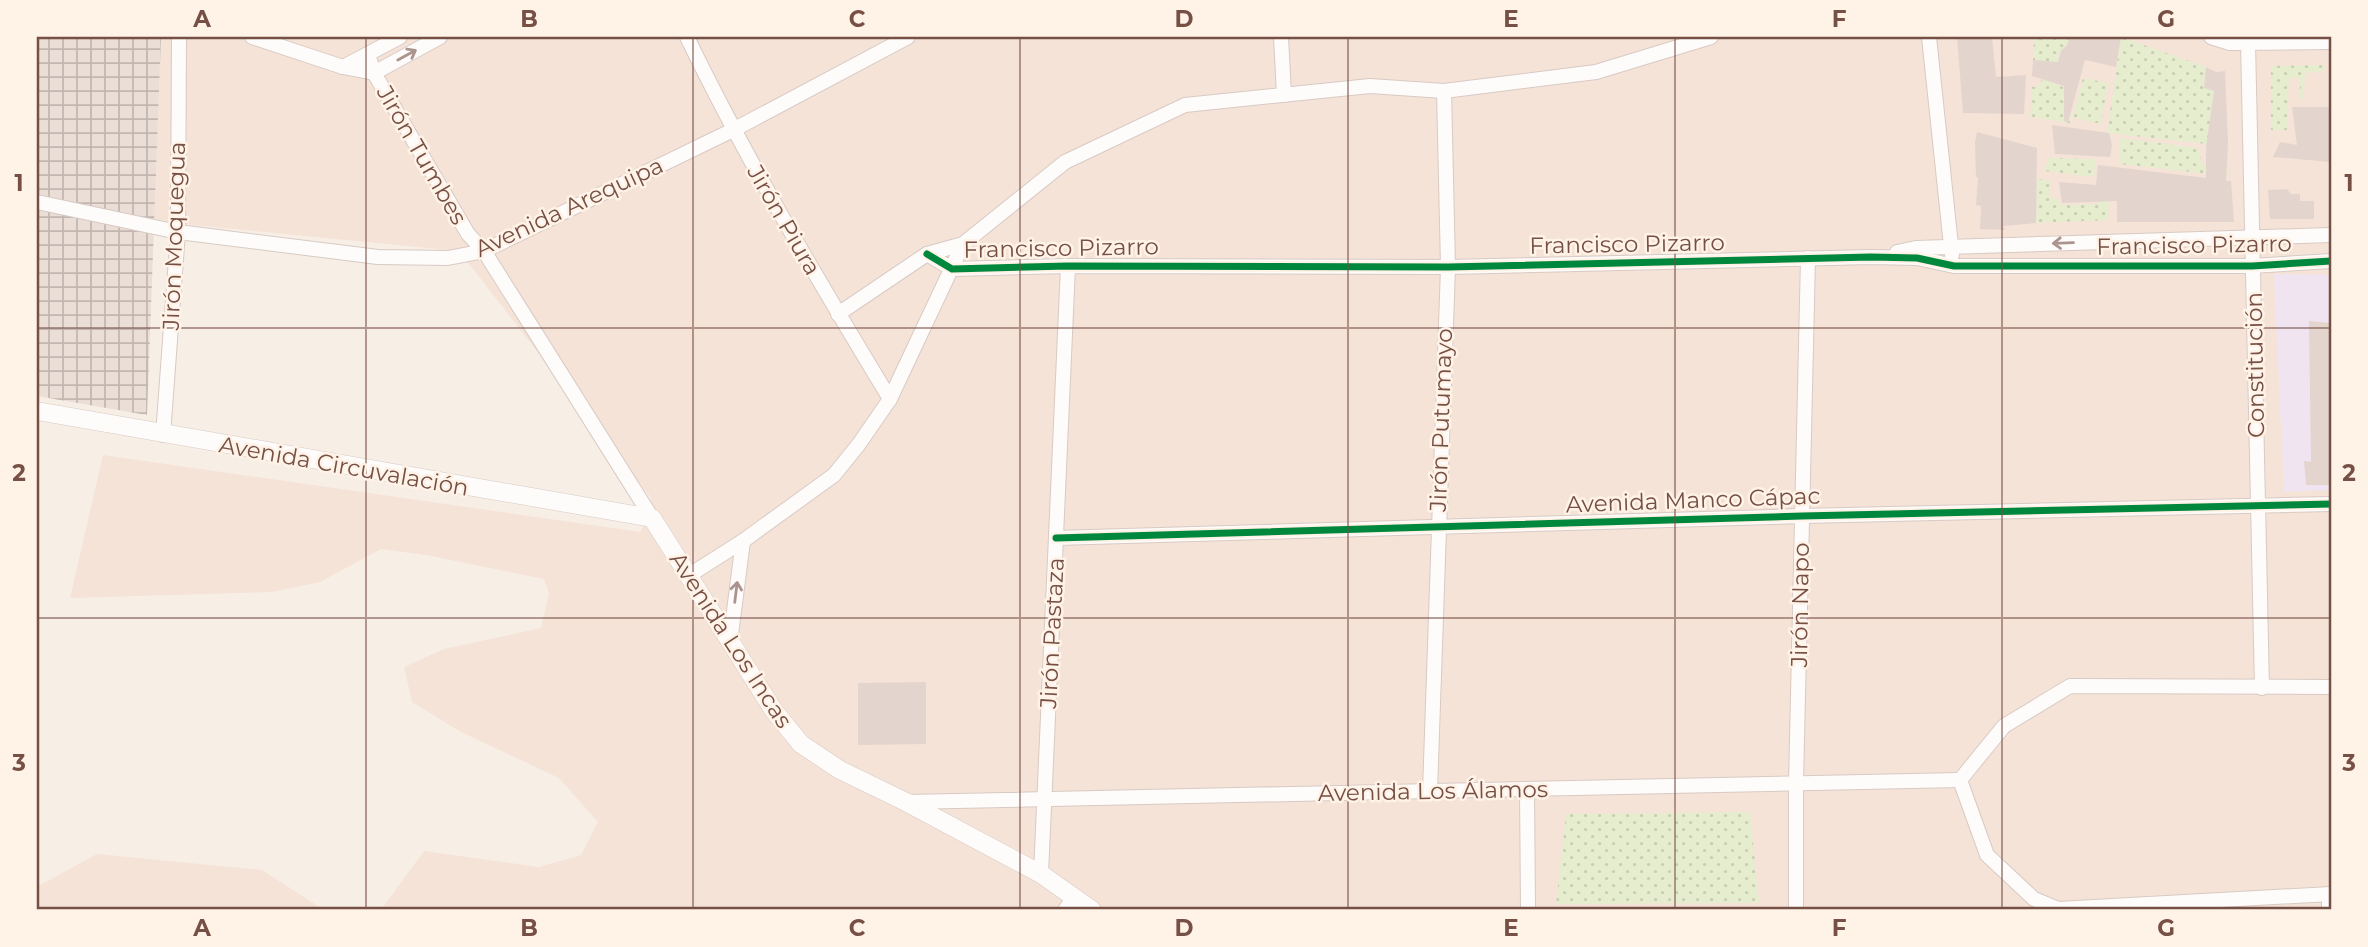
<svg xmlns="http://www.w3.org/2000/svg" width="2368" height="947" font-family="Montserrat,sans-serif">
<defs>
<pattern id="industrial-grid" width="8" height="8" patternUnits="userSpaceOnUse" patternTransform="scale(1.75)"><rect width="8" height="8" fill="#eaded7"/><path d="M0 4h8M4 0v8" fill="none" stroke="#c2b6b0"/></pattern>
<pattern id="green-dots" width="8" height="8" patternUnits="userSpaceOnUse" patternTransform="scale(1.75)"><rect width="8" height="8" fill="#e6edcf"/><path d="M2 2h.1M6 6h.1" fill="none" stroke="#c9cdb3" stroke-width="1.8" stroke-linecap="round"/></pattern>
</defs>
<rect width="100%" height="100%" fill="#f7eee6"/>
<g fill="#f5e3d7">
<polygon points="161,37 2331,37 2331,910 381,910 424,851 539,867 581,855 598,822 559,778 461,732 412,702 404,667 444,649 541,628 549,593 544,579 426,555 381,549 320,582 272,592 70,598 103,455 641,532 651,498 459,251 192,225 154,219"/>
<polygon points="97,854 262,870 324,910 37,910 37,887"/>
</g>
<polygon fill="url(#industrial-grid)" points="37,37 161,37 147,415 37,396"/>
<polygon fill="#f0e4f1" points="2274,274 2331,275 2331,490 2284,492"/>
<g fill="url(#green-dots)">
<polygon points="2034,37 2070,37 2067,45 2061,51 2051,82 2063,87 2064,100 2072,107 2070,123 2030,117 2032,87 2039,87 2049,62 2033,60"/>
<polygon points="2121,37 2206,67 2204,88 2214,91 2225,146 2107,133"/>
<polygon points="2325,65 2323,71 2305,73 2304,98 2300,98 2300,78 2289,78 2287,130 2271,130 2271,66"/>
<polygon points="2083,78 2108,83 2101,124 2073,117"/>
<polygon points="2120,138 2198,148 2202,164 2226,165 2227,176 2120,164"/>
<polygon points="2049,158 2095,159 2094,177 2044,171"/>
<polygon points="2036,179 2050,180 2049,198 2058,199 2061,205 2098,204 2098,182 2110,180 2108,220 2036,223"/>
<polygon points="1750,812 1759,903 1556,904 1566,814"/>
</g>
<g fill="#e3d4ce">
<polygon points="1957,37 1992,37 1996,77 2026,75 2024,114 1963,113"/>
<polygon points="2070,37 2121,37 2116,67 2085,60 2068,122 2064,121 2064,86 2032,76 2033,60 2058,62 2061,51 2067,45"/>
<polygon points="2206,67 2216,72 2225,71 2228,143 2226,181 2231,181 2234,222 2117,222 2117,201 2062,203 2059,182 2096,185 2098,165 2206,178 2206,147 2214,91 2204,88"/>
<polygon points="2292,107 2331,107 2331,162 2273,157 2280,142 2297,145"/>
<polygon points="2052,125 2109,133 2112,146 2110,157 2055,154"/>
<polygon points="1977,132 2037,148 2036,223 2003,226 2005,230 1980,229 1981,206 1976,205 1978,177 1976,177 1975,142"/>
<polygon points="2287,189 2291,194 2300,194 2300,201 2314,201 2314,219 2270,219 2268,190"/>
<polygon points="2309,321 2330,323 2331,485 2306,485 2304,461 2311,462"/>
<polygon points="926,682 926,744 858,745 858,683"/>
</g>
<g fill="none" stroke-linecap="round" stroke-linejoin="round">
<g stroke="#d8cac4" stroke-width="16">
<g id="minor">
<polyline points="252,37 343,67 374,73 440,37"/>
<path d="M 687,37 C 747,161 818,280 890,399"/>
<polyline points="1281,37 1284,95"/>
<polyline points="1929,37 1952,255"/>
<polyline points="2211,37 2230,43 2331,42"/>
<polyline points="2248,42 2262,688"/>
<polyline points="368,54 374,73 468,234 484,251 652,518"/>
<polyline points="343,67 400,37"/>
<polyline points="37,202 178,232 378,257 448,258 484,251 733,130 908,37"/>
<polyline points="1897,252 1916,248 2331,235"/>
<polyline points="927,254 952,269 1068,266 1448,267 1871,257 1917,258 1954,266 2252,266 2331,261"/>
<polyline points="838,314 927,254 963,244 1065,162 1185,105 1370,86 1444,91 1596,72 1711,37"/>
<polyline points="163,435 178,232 179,37"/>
<polyline points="1056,538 1802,516 2331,504"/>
<polyline points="688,576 743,541 834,475 859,444 890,399 963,244"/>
<polyline points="730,642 743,541"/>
<polyline points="1960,780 1987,855 2034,899 2058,909 2331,894"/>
<polyline points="1960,780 2004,726 2070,686 2331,687"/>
<polyline points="1527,789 1528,910"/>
<polyline points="1430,791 1448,267 1444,91"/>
<polyline points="906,802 1960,780"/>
<polyline points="1041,874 1068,266"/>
<polyline points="2329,894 2329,910"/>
<polyline points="1065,910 1074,897"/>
<polyline points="1796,910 1796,783 1808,258"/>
</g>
</g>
<g stroke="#d8cac4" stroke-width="19">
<polyline id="tertiary" points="37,411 652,518 774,711 801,744 840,770 906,802 1041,874 1092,910"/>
</g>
<use href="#minor" stroke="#fefcfb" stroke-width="14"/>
<use href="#tertiary" stroke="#fefcfb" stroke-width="18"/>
<g stroke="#fff2e7" stroke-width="11">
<g id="cycleway">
<polyline points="927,254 952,269 1068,266 1448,267 1871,257 1917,258 1954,266 2252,266 2331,261"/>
<polyline points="1056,538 1802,516 2331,504"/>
</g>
</g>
<use href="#cycleway" stroke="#00873e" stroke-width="7"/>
</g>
<defs><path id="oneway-shaft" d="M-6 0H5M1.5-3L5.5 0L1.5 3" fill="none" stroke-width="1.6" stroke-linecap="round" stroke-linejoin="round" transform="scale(1.75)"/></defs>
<g stroke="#ac948e">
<use href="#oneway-shaft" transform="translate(407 55) rotate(-29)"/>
<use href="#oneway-shaft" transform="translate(2063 243) rotate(178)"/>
<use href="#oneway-shaft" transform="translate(736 592) rotate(-83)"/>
</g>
<path fill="none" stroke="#764f45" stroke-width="2" stroke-opacity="0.55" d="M 366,37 L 366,910M 693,37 L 693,910M 1020,37 L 1020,910M 1348,37 L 1348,910M 1675,37 L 1675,910M 2002,37 L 2002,910M 37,328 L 2331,328M 37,618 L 2331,618"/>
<g text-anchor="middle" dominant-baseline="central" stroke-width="5" stroke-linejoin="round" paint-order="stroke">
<g font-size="23" fill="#764f45" stroke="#fff2e7">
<text transform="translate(422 155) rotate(60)">Jirón Tumbes</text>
<text transform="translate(569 207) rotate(-25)">Avenida Arequipa</text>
<text transform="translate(784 220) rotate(60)">Jirón Piura</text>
<text transform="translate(174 236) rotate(-88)">Jirón Moquegua</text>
<text transform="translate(1627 244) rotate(-1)">Francisco Pizarro</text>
<text transform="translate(2194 245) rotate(-1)">Francisco Pizarro</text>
<text transform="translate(1061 248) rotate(-1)">Francisco Pizarro</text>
<text transform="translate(2255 365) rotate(-91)">Constitución</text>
<text transform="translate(1441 420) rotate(-88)">Jirón Putumayo</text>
<text transform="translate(344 466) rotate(10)">Avenida Circuvalación</text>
<text transform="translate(1693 500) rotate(-2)">Avenida Manco Cápac</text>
<text transform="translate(1800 605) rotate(-89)">Jirón Napo</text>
<text transform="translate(1052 633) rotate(-87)">Jirón Pastaza</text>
<text transform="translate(731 640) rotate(57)">Avenida Los Incas</text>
<text transform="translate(1433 791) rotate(-1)">Avenida Los Álamos</text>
</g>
</g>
<rect width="2368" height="947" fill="none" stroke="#fff2e7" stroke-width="77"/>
<rect x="38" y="38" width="2292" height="870" fill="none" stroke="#764f45" stroke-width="2.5"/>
<g font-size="23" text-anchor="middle" font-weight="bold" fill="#764f45">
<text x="202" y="27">A</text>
<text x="529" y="27">B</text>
<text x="857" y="27">C</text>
<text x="1184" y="27">D</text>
<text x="1511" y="27">E</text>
<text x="1839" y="27">F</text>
<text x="2166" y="27">G</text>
<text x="19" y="191">1</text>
<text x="2349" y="191">1</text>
<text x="19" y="481">2</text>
<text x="2349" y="481">2</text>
<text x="19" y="771">3</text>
<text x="2349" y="771">3</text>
<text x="202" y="936">A</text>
<text x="529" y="936">B</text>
<text x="857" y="936">C</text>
<text x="1184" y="936">D</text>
<text x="1511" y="936">E</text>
<text x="1839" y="936">F</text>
<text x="2166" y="936">G</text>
</g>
</svg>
